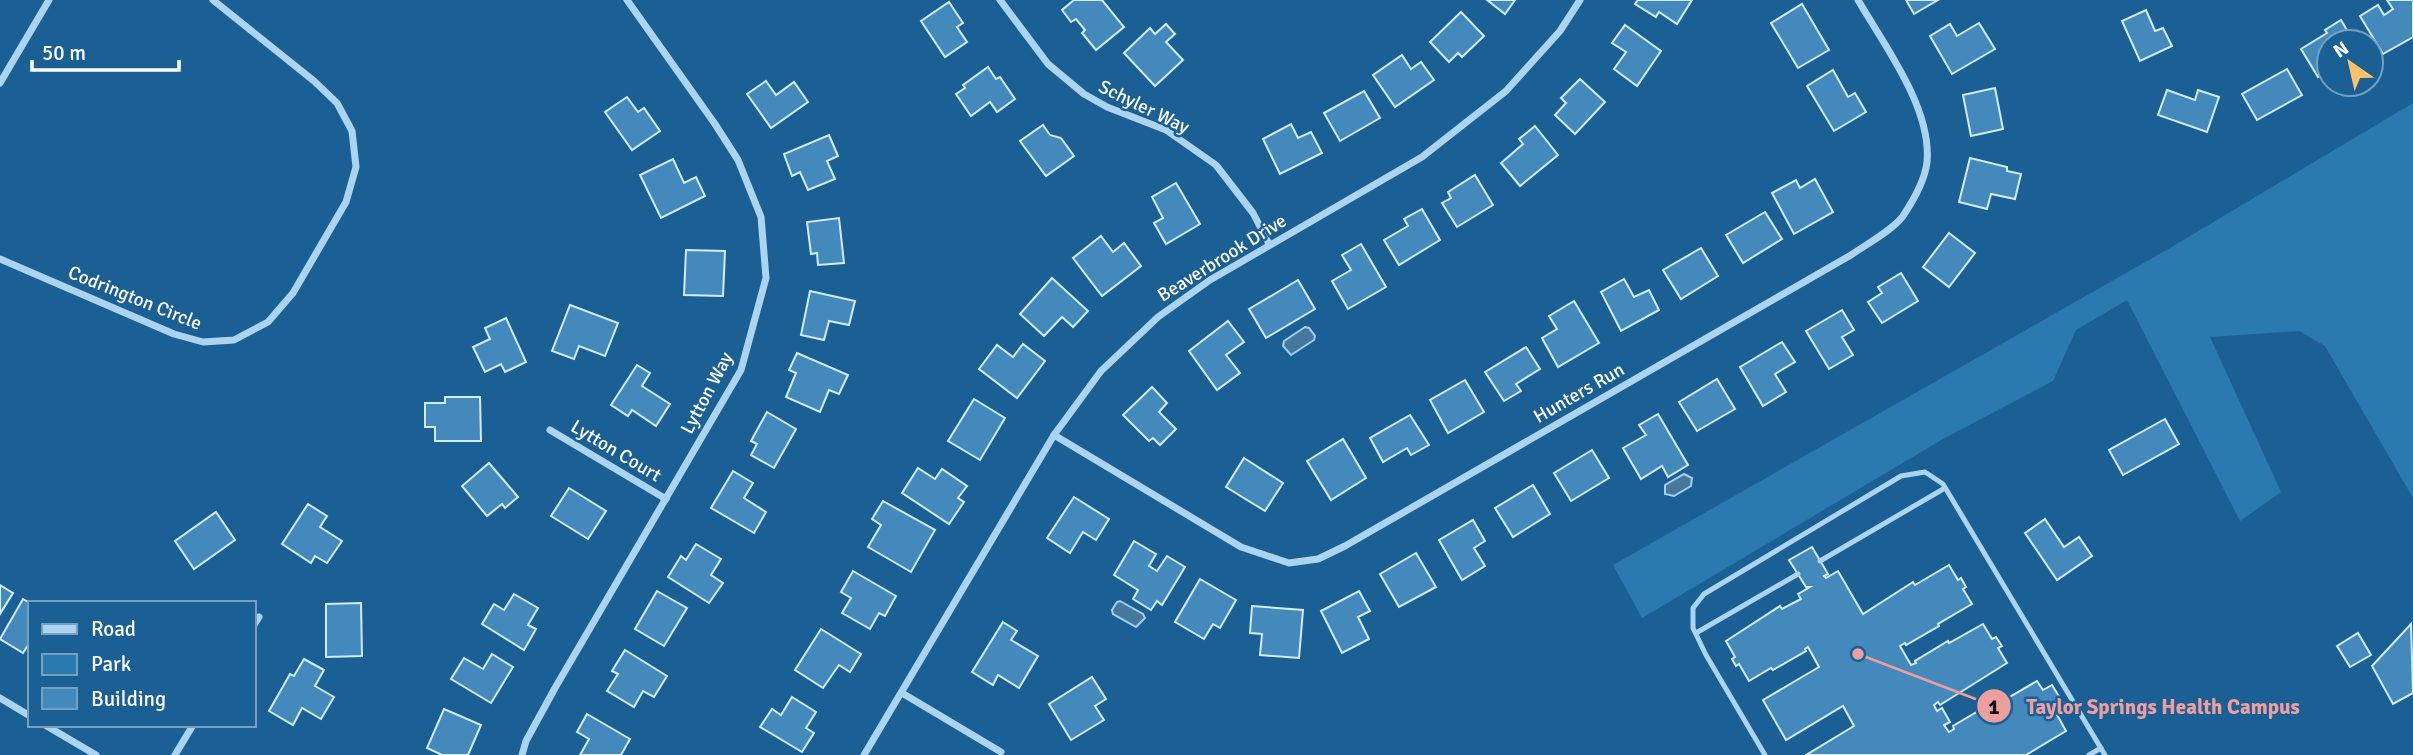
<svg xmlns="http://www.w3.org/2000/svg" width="2413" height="755" font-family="Signika,sans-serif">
<rect width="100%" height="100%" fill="#1a6095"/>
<polygon fill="#2a79b1" points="2413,103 2413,498 2325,346 2299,331 2210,337 2281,492 2240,521 2127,300 2076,330 2053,381 1943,439 1642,618 1613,565 2170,248"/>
<g fill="#47789c" stroke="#9fd1f2" stroke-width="2">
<polygon points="1305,327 1309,328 1315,336 1314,340 1291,355 1283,346 1284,341"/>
<polygon points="1684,474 1692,478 1691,486 1674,496 1665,494 1665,485"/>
<polygon points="1120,601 1143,614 1145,618 1136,627 1113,614 1112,610 1117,602"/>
</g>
<g fill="#4389bc" stroke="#d3ebfb" stroke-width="2">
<polygon points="1074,0 1102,0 1124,27 1096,50 1082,33 1085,30 1076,19 1071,22 1062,10"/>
<polygon points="1487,0 1515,0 1505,14"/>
<polygon points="1638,0 1692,0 1677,24 1659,12 1656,17 1635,4"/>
<polygon points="1906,0 1938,0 1914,14"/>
<polygon points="2387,0 2413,0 2413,37 2383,54 2360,16 2378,5 2384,15 2393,9"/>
<polygon points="949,2 963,23 957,27 967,42 945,57 921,21"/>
<polygon points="1802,4 1829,50 1798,68 1771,23"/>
<polygon points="2146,10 2155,31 2163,28 2172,46 2140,61 2122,21"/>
<polygon points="1461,12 1484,36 1462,57 1458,53 1449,62 1430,42"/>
<polygon points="2341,20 2354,42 2329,42 2329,70 2318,77 2301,49 2327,33 2325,30"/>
<polygon points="1979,23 1995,49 1952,74 1930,36 1950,24 1957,36"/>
<polygon points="1166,24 1175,34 1166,42 1183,60 1155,86 1124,53 1150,28 1155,34"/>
<polygon points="1625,25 1661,51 1637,86 1614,69 1626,52 1612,43"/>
<polygon points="1402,55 1411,69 1421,62 1434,80 1395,107 1373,75"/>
<polygon points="988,67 996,79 1000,77 1015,99 997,112 990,102 971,116 956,94 965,88 963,85"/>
<polygon points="2287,69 2302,95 2257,120 2242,94"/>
<polygon points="1833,70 1848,97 1855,93 1866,112 1834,131 1807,86"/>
<polygon points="1580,79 1605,102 1575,134 1555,115 1566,103 1561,98"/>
<polygon points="766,81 776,95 794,82 808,102 771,128 747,94"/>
<polygon points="1995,88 2003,129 1971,136 1963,95"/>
<polygon points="2167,90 2195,100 2198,90 2219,97 2207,132 2158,115"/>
<polygon points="1364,91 1380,118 1340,141 1324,113"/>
<polygon points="627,97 638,112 644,108 660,131 632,150 605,112"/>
<polygon points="1291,124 1298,138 1311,132 1322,153 1280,174 1263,139"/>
<polygon points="1043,125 1050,135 1061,138 1074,156 1046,176 1020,141"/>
<polygon points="1535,126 1558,155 1520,186 1501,163 1523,144 1519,139"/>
<polygon points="829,135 838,156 827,161 835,179 808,190 800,172 792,176 784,154"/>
<polygon points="1970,158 2007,167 2007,171 2021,174 2015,199 1991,194 1987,209 1959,202"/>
<polygon points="673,159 684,183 696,177 705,196 661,218 640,175"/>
<polygon points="1475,175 1493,205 1457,227 1442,203 1451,198 1448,192"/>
<polygon points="1815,179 1833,212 1794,234 1772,193 1796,180 1800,188"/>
<polygon points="1176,183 1200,224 1166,244 1154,223 1163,218 1152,197"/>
<polygon points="1422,209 1440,240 1399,265 1384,240 1408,226 1404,219"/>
<polygon points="1765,212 1782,239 1743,263 1726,235"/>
<polygon points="839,218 844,263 818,265 817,253 811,254 807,222"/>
<polygon points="1949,233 1975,253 1949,287 1923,267"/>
<polygon points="1101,236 1113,252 1124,243 1141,266 1102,296 1073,258"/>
<polygon points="1361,244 1386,287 1348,309 1332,281 1351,270 1342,255"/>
<polygon points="1701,248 1718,276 1681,299 1663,270"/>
<polygon points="686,250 725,251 723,296 684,295"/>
<polygon points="1901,273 1918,301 1882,323 1868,302 1882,293 1878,287"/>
<polygon points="1052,278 1088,311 1073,327 1062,317 1044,336 1020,314"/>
<polygon points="1624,279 1634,297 1649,290 1659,310 1621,331 1601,292"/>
<polygon points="1298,280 1315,309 1266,338 1249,309"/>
<polygon points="810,291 855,301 849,325 829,321 824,340 801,335"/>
<polygon points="1574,301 1599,343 1558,367 1542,338 1557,329 1549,316"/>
<polygon points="570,305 618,323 605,356 579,346 574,359 552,351"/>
<polygon points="1842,310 1854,330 1842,337 1853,355 1829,369 1806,331"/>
<polygon points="506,318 526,362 505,372 501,364 485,372 473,347 490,339 485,328"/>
<polygon points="1228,321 1244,342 1226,355 1240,373 1217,390 1189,351"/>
<polygon points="1782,342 1795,362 1775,374 1786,392 1763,406 1740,367"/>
<polygon points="1023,344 1045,361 1017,398 979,369 997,345 1013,357"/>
<polygon points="1526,347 1540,369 1516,384 1521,391 1504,401 1485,372"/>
<polygon points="797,353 848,375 839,394 829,390 820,412 786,397 796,373 789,370"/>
<polygon points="637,365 650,373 642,386 670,404 656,426 632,410 628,416 611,405"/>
<polygon points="1717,379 1735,409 1697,431 1679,402"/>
<polygon points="1465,380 1484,412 1448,433 1430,400"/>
<polygon points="1152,387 1167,403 1159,412 1176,429 1160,445 1153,438 1149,441 1123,415"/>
<polygon points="445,397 480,397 481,441 435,441 435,427 425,427 425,403 445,403"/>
<polygon points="974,399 1005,418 980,460 948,441"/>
<polygon points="767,412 796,429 774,468 751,455 757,444 751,441"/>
<polygon points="1658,414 1688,465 1668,477 1662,466 1641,479 1623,448 1646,435 1639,425"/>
<polygon points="1410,415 1429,445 1411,455 1407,448 1383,462 1370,438"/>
<polygon points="2165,419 2179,444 2123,475 2109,450"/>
<polygon points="1343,439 1366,478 1331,500 1307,461"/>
<polygon points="1592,450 1609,478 1571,501 1554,473"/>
<polygon points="1244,458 1283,483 1265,511 1226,487"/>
<polygon points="489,463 518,497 505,508 502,504 487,516 462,486"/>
<polygon points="918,468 935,479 942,469 967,486 958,498 964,502 949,524 902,493"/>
<polygon points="733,471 753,483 744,498 766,512 754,533 711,508"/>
<polygon points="1533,485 1550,514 1513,537 1495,508"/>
<polygon points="569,488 606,511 588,539 551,516"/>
<polygon points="1074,497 1109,519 1096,540 1083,532 1070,553 1047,538"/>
<polygon points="883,501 935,530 911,572 868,547 881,525 872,519"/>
<polygon points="308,504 327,516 320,527 342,541 327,563 315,556 311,563 282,544"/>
<polygon points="216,512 235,540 194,569 175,541"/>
<polygon points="2045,519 2064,547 2079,537 2092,556 2057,580 2025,533"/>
<polygon points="1473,520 1485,541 1474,548 1485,566 1462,580 1439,540"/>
<polygon points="1134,541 1156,554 1149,566 1157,571 1167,556 1185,567 1162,605 1157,601 1151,610 1133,599 1138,590 1114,575"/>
<polygon points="696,544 721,559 711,575 723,583 709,603 668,577 681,556 686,560"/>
<polygon points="1812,547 1828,574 1824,576 1826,578 1838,571 1863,614 1913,582 1915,585 1949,565 1958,580 1961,578 1966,587 1963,589 1972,604 1938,624 1939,626 1906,645 1905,643 1900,646 1911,665 1916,663 1915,661 1948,641 1949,643 1983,624 1992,639 1996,637 2002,646 1998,648 2007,663 1940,705 1938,702 1934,705 1937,711 1942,708 1950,722 1944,725 1949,732 1954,729 1953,726 1980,710 1982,713 2037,681 2043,690 2052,685 2065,706 2055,711 2066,731 2026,755 1806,755 1854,726 1843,706 1786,740 1763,700 1819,667 1808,647 1805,649 1806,651 1773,670 1771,668 1749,681 1739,664 1736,666 1732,659 1735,657 1726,641 1780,606 1782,609 1801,599 1798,594 1810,587 1806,587 1789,560"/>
<polygon points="1416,553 1436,587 1399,607 1380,574"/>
<polygon points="853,571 896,596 885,616 879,613 870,629 842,613 851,598 841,592"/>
<polygon points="1200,579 1236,600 1220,628 1213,624 1204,639 1175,622"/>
<polygon points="0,585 13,593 0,614"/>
<polygon points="657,591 687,608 664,646 635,629"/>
<polygon points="1359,591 1370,611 1358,617 1369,639 1342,653 1321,611"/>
<polygon points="514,594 538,608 528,625 536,629 524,650 482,624 494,604 504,610"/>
<polygon points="23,599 30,603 30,642 23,653 0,639"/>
<polygon points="361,603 362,656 326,657 326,604"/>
<polygon points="1252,606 1303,610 1299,658 1260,655 1262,634 1250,633"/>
<polygon points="1003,622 1017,631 1011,640 1038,656 1019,688 998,675 993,685 972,672"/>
<polygon points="2411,624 2413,693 2393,704 2372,666"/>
<polygon points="821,629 861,654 850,672 839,665 823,688 795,670"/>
<polygon points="2358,633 2371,655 2350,667 2337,646"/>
<polygon points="625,650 667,676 654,697 643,691 634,707 607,691 618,674 612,671"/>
<polygon points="492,654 513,667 491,703 451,679 464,658 483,669"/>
<polygon points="304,659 324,670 315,686 334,697 321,719 302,708 293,725 269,711 290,674 294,676"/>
<polygon points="1092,677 1106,699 1095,706 1104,720 1071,740 1049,704"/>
<polygon points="792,697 816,712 806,728 814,733 802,752 760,727 772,709 781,715"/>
<polygon points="444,709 481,725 468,755 442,755 427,748"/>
<polygon points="587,714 630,739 621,755 580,755 589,739 577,732"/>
</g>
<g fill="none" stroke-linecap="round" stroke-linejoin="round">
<g stroke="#acd4f0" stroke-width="5">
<polyline points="1820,561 1945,488"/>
<polyline points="1696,633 1798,574"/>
<polyline points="1765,755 1706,655 1693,628 1693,608 1704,594 1901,476 1925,472 1943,484 2105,755"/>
<polyline points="2089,755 2101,748"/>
</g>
<g stroke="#acd4f0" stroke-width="7">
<polyline points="1000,0 1048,64 1084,94 1107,107 1166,130 1216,165 1253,213 1269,244"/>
<polyline points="0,83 49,0"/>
<polyline points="0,259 174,334 203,342 234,340 268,322 293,293 346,202 356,167 352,131 337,103 314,81 213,0"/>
<polyline points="550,430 666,499"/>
<path d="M 1054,435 L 1241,547 L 1289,563 L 1318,559 L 1345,546 L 1851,255 C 1865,245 1893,230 1903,216 C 1913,201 1925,180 1927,162 C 1932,108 1884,45 1858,0"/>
<polyline points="254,625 259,617"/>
<polyline points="902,693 1001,752"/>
<polyline points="0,698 30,716"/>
<polyline points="45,725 96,755"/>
<polyline points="175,755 193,725"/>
<polyline points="522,755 526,741 555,688 741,370 766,278 761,217 738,160 715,124 627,0"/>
<polyline points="864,755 1054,435 1101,371 1158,317 1210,280 1422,157 1506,91 1560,31 1580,0"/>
</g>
</g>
<g text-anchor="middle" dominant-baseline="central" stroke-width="5" stroke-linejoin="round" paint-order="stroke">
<g font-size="19" fill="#fff" stroke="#1a6095">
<text transform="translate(1144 107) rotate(26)">Schyler Way</text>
<text transform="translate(1222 258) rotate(-32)">Beaverbrook Drive</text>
<text transform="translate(135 298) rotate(22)">Codrington Circle</text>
<text transform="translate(707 393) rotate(-62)">Lytton Way</text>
<text transform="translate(1579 393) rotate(-30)">Hunters Run</text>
<text transform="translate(616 451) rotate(31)">Lytton Court</text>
</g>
</g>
<path fill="none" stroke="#ed9e9e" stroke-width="2.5" d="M1858 654L1994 706"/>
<g fill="#ed9e9e" stroke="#1a6095" stroke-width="2.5">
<circle cx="1858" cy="654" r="7"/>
<circle cx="1994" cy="706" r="18"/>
</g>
<g font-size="21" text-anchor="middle" font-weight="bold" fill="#111">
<text x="1994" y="714">1</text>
</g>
<g font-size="21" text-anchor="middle" font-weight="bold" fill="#ed9e9e" stroke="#1a6095" stroke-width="5" stroke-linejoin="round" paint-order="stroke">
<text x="2163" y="714">Taylor Springs Health Campus</text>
</g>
<rect x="28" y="601" width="228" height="126" fill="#1a6095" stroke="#76a0bf" stroke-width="2"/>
<rect x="42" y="624" width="35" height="10" fill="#acd4f0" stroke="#76a0bf" stroke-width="2"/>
<text x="91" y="636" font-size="21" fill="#ffffff">Road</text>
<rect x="42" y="654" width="35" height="21" fill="#2a79b1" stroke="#76a0bf" stroke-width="2"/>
<text x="91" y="671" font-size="21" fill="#ffffff">Park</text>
<rect x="42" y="688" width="35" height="21" fill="#4389bc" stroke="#76a0bf" stroke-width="2"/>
<text x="91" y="706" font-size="21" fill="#ffffff">Building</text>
<g transform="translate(2350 63) rotate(326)"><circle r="33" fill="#1a6095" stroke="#76a0bf" stroke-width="2"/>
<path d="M0-5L12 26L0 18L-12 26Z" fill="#ffc06b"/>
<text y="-10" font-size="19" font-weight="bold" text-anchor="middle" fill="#ffffff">N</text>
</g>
<path d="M32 60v10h147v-10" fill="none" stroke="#ffffff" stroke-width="3.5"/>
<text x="42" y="60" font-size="21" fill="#ffffff" stroke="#1a6095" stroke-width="5" paint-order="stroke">50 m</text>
</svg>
